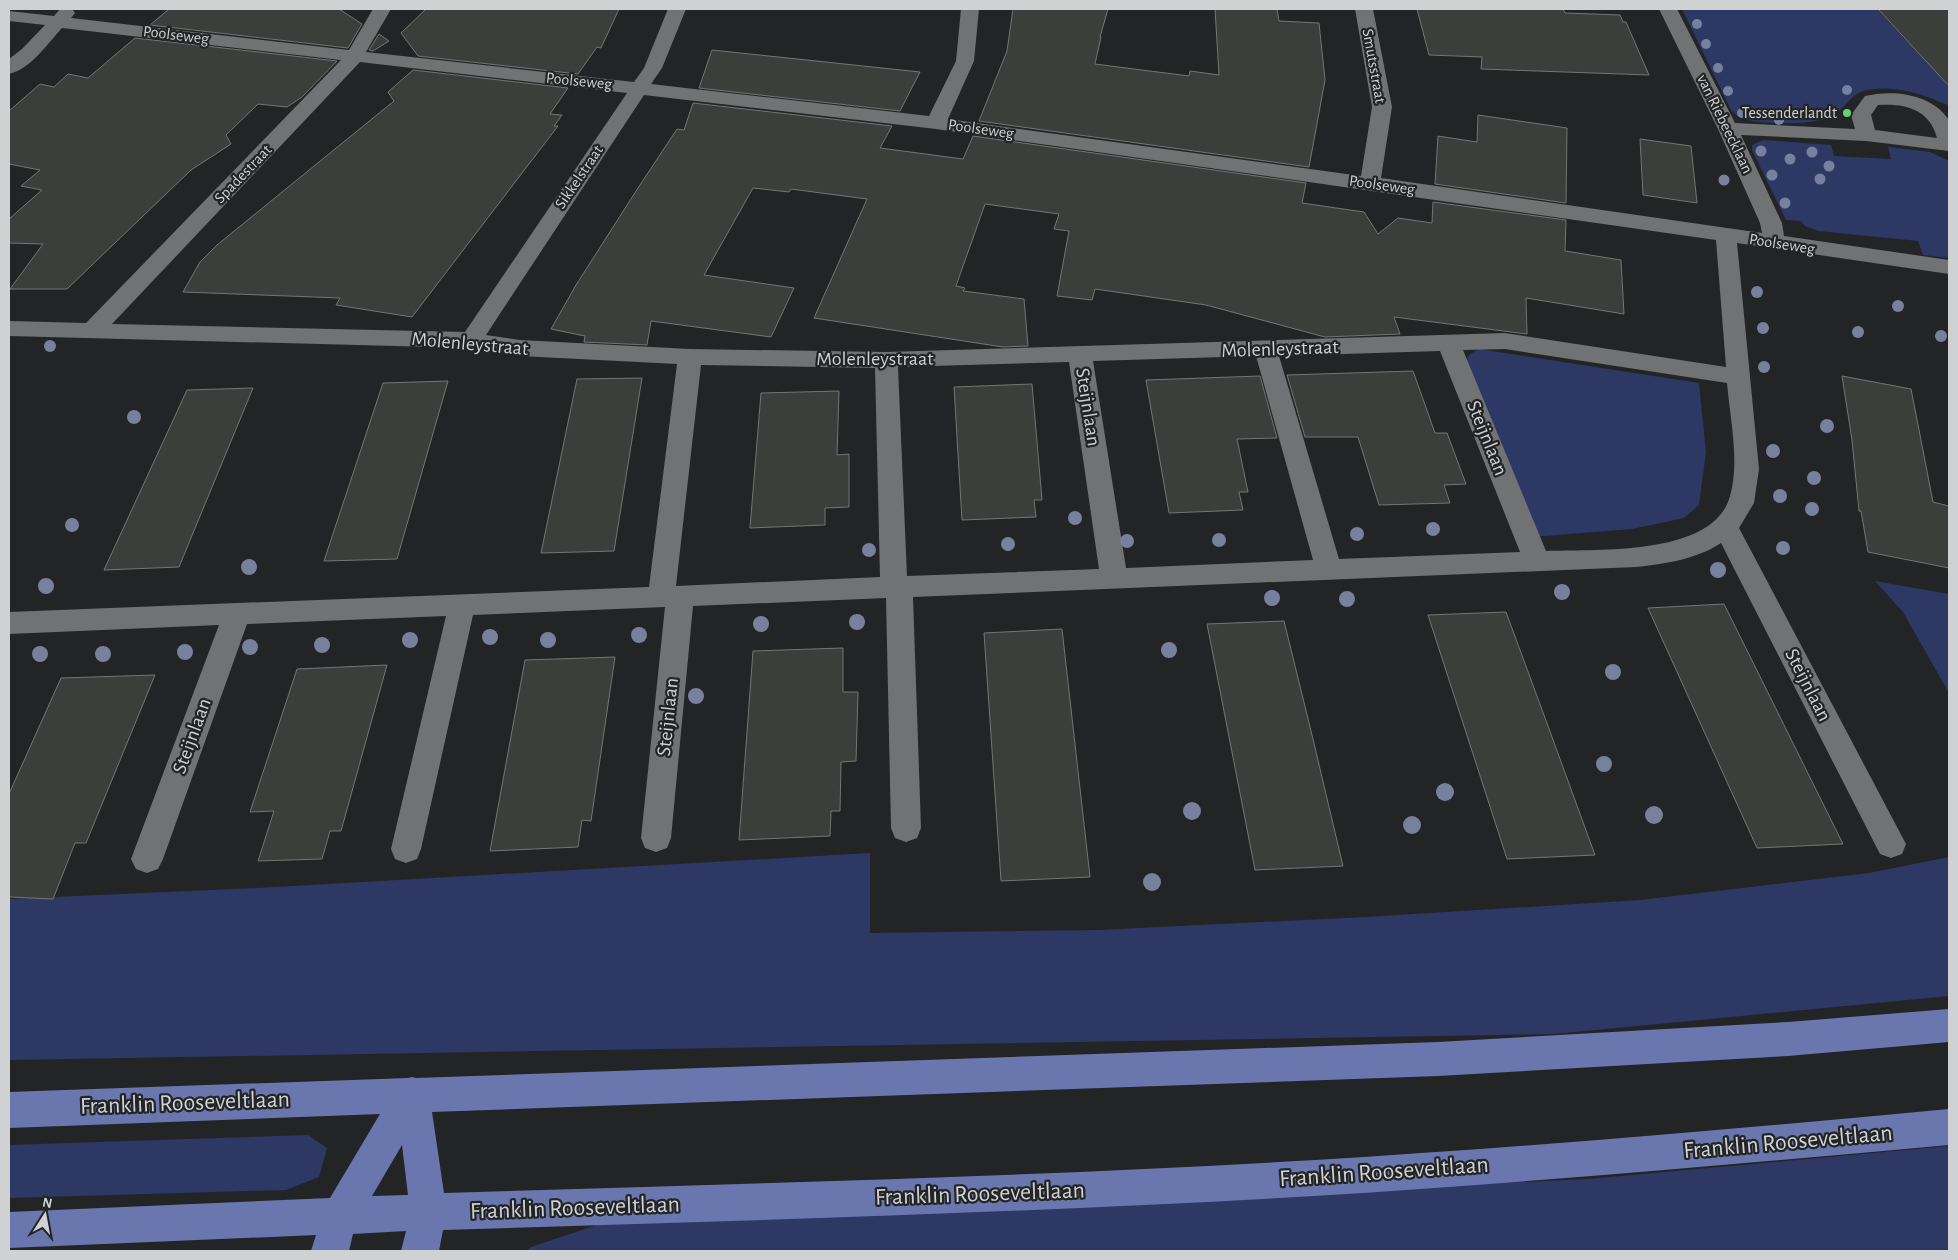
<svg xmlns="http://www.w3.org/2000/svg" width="1958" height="1260" font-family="'Alegreya Sans',sans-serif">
<rect width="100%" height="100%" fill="#232426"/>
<g fill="#2e3865">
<path d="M 1682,9 L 1877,9 L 1949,86 L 1949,105 C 1942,104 1935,99 1928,97 C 1908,90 1888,86 1867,90 C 1852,92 1844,110 1831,117 C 1814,125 1762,125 1744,119 C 1738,117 1735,114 1731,110 Z"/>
<polygon points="1763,140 1831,145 1834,156 1891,159 1888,147 1930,152 1949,161 1949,258 1923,255 1918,241 1819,231 1805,226 1801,221 1786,220 1752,150 1752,145"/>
<polygon points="1479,349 1699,383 1706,452 1699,505 1684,518 1632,529 1532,537 1466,364 1469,355"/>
<polygon points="1875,581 1949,594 1949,693 1903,612"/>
<polygon points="870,853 870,933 1098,930 1365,917 1640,900 1869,873 1949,857 1949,996 1554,1034 9,1060 9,899 258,888"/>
<polygon points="308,1135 327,1148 319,1177 286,1190 9,1198 9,1145"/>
<polygon points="1949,1146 1949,1251 526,1251 531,1247 600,1224 1588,1179"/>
</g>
<g fill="#3c3e3c" stroke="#747674">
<polygon points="169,9 339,9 362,24 348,48 150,25"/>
<polygon points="426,9 619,9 601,48 597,47 578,74 418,56 401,33"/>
<polygon points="1013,9 1108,9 1100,37 1101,37 1095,64 1189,76 1190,71 1219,75 1215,9 1277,9 1279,21 1319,23 1325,80 1309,167 979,121 1007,51"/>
<polygon points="1417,9 1563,9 1565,13 1620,15 1623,22 1626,22 1649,75 1481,69 1482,57 1429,55"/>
<polygon points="1878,9 1949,9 1949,86"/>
<polygon points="379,34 389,41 373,51 369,50"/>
<polygon points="135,38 337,61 302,97 287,107 258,104 226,135 231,144 191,170 67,289 10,289 43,244 9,243 9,219 42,190 21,186 40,170 9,164 9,111 40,84 54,87 68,74 88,78"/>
<polygon points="712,50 920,72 900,111 699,88"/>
<polygon points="413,70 568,88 550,114 562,115 554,126 558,126 412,317 336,305 340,298 183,292 200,262 217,245 394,101 388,92"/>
<polygon points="693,103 892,126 880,148 963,159 973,136 1306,183 1302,203 1364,212 1378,234 1398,218 1432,223 1433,202 1566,220 1565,251 1621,260 1624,314 1526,298 1527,334 1394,317 1400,334 1325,337 1206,305 1095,289 1092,300 1057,296 1069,231 1054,229 1059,214 985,204 956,286 965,288 963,291 1024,299 1028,346 1003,347 814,318 867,199 791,189 789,192 753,188 704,275 794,288 771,337 651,321 647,345 584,342 585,336 551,329 576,285 638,188 677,129 684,130"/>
<polygon points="1478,115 1567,128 1566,203 1435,184 1438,136 1477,142"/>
<polygon points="1640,139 1691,146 1697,203 1643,195"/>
<polygon points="1413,371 1435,433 1447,433 1466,484 1444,485 1450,503 1379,505 1358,437 1305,437 1287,375"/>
<polygon points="1260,376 1277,438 1237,439 1248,492 1239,492 1243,510 1169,513 1146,380"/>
<polygon points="1842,376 1911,389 1933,502 1949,506 1949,568 1868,552 1861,511 1859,511 1852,440"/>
<polygon points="642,378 614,551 541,553 577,379"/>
<polygon points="448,381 397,559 324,561 383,383"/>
<polygon points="1032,384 1042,500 1034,500 1036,517 962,520 954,387"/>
<polygon points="253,388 179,567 104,570 187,390"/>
<polygon points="839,391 837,455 849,454 849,507 825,508 825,525 750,528 761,393"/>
<polygon points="1724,604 1780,717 1843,844 1757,848 1648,608"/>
<polygon points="1506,612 1548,726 1595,855 1507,859 1428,615"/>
<polygon points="1284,621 1312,735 1343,866 1255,870 1207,624"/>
<polygon points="1062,629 1090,877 1001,881 984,633"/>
<polygon points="843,648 843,692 858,692 856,761 841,762 840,811 831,811 830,836 739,840 753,651"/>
<polygon points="615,657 591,821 582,820 578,847 490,851 525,660"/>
<polygon points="387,665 341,831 330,831 322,859 258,861 274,811 250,812 297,669"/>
<polygon points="155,675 86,843 75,843 53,899 9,897 9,794 61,678"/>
</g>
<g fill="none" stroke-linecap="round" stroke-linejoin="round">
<path fill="#717274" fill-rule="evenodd" d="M 60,9 L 72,9 L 75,13 L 71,18 L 349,50 L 373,9 L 391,9 L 366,52 L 634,82 L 644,68 L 668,9 L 686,9 L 662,68 L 651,84 L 929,116 L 956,61 L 961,9 L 979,9 L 974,61 L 948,119 L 1361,176 L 1372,107 L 1355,9 L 1373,9 L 1392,107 L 1381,178 L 1762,233 L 1760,223 L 1718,129 L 1659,9 L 1677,9 L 1735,123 L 1855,129 L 1851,115 L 1865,96 C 1894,89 1932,94 1949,120 L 1949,151 L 1866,141 L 1741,135 L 1782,223 L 1784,236 L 1949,260 L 1949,274 L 1737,243 L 1759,469 L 1754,503 L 1739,528 L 1906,844 L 1902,854 L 1891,858 L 1880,854 L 1721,543 C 1697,559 1665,564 1636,567 L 913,597 L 921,828 L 917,838 L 906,842 L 895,838 L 891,828 L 886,598 L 693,606 L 671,838 L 667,848 L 656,852 L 645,848 L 641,838 L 665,607 L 473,615 L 421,849 L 417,859 L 406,863 L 395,859 L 391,849 L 446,616 L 247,624 L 163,859 L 158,869 L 147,873 L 136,869 L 131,859 L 219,625 L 9,634 L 9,612 L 649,587 L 677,364 L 520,356 L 471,348 L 9,336 L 9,321 L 86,323 L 341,60 L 62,28 C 48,43 31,69 9,74 L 9,59 L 22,49 L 45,25 L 9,21 L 9,11 L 54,16 ZM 360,62 L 627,93 L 465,332 L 112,324 ZM 644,95 L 936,129 L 1716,240 L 1726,367 L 1505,333 L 886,352 L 690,349 L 520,340 L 486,335 ZM 1878,105 C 1904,103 1930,109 1937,138 L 1875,130 L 1871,115 ZM 1505,349 L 1727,383 C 1730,419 1740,461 1730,496 C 1714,557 1595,549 1546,551 L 1463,350 ZM 1440,351 L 1520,552 L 1339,559 L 1279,356 ZM 1256,356 L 1313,560 L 1126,568 L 1093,361 ZM 1069,362 L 1099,569 L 907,576 L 898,367 ZM 701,365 L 875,368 L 880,577 L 676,586 Z"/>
<path fill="#6a77af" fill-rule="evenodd" d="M 1949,1009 L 1949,1042 L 1788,1056 L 1438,1076 L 432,1112 L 444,1193 C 735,1184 1025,1177 1315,1160 C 1527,1147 1738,1129 1949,1109 L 1949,1145 C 1738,1164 1526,1183 1314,1196 C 1024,1213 734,1221 443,1230 L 439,1251 L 401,1251 L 406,1231 L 353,1234 L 349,1251 L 311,1251 L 316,1235 L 9,1248 L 9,1212 L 330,1198 L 380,1114 L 9,1128 L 9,1092 L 408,1078 L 412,1077 L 416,1078 L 1438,1042 L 1788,1022 ZM 402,1145 L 408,1195 L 372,1196 Z"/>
</g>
<g fill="#77809d">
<circle cx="1697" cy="24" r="5"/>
<circle cx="1706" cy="44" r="5"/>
<circle cx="1718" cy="68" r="5"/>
<circle cx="1847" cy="90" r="5"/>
<circle cx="1728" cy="91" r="5"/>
<circle cx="1742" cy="113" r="5"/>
<circle cx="1829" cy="115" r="5"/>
<circle cx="1779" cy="120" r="5"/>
<circle cx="1761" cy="151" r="5.5"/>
<circle cx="1812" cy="152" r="5.5"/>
<circle cx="1790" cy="159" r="5.5"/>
<circle cx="1829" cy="166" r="5.5"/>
<circle cx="1772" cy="175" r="5.5"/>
<circle cx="1820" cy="179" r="5.5"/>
<circle cx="1724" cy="180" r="5.5"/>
<circle cx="1785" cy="203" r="5.5"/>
<circle cx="1757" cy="292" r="6"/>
<circle cx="1898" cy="306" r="6"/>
<circle cx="1763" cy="328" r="6"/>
<circle cx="1858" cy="332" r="6"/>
<circle cx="1941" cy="336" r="6"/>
<circle cx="50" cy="346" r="6"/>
<circle cx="1764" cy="367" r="6"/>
<circle cx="134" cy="417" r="7"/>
<circle cx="1827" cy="426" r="7"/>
<circle cx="1773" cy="451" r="7"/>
<circle cx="1814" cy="478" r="7"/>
<circle cx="1780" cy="496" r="7"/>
<circle cx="1812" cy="509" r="7"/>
<circle cx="1075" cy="518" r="7"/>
<circle cx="72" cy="525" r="7"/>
<circle cx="1433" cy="529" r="7"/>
<circle cx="1357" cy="534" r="7"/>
<circle cx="1219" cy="540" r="7"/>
<circle cx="1127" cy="541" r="7"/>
<circle cx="1008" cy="544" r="7"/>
<circle cx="1783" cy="548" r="7"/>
<circle cx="869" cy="550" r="7"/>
<circle cx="249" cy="567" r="8"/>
<circle cx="1718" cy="570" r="8"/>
<circle cx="46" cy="586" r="8"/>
<circle cx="1562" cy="592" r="8"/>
<circle cx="1272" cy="598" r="8"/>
<circle cx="1347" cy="599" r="8"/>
<circle cx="857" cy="622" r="8"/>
<circle cx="761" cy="624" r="8"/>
<circle cx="639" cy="635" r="8"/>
<circle cx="490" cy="637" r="8"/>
<circle cx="410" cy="640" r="8"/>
<circle cx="548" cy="640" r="8"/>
<circle cx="322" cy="645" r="8"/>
<circle cx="250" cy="647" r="8"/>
<circle cx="1169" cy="650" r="8"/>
<circle cx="185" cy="652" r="8"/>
<circle cx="40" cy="654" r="8"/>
<circle cx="103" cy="654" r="8"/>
<circle cx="1613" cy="672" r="8"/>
<circle cx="696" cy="696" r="8"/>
<circle cx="1604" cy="764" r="8"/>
<circle cx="1445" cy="792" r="9"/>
<circle cx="1192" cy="811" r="9"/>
<circle cx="1654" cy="815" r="9"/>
<circle cx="1412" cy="825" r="9"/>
<circle cx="1152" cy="882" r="9"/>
</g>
<circle fill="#64d468" stroke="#232426" stroke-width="2" cx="1847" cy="113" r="5"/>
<g text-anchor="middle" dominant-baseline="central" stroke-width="4.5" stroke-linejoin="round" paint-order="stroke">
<g font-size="16" fill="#d0d1d2" stroke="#232426">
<text transform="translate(176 35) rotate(7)">Poolseweg</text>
<text transform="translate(1374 66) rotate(80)">Smutsstraat</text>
<text transform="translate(579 81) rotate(6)">Poolseweg</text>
<text transform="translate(1725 124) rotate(64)">van Riebeecklaan</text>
<text transform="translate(981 129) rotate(8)">Poolseweg</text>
<text transform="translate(243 174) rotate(-46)">Spadestraat</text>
<text transform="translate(579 177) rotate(-56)">Sikkelstraat</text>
<text transform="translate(1382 185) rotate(8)">Poolseweg</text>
<text transform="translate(1782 244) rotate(9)">Poolseweg</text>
</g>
<g font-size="16" fill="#d0d1d2" stroke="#232426" text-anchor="end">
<text x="1837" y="113">Tessenderlandt</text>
</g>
<g font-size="20" fill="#d0d1d2" stroke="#232426">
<text transform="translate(470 344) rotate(5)">Molenleystraat</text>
<text transform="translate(1280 349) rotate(-2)">Molenleystraat</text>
<text x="875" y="359">Molenleystraat</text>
<text transform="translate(1088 407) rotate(81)">Steijnlaan</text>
<text transform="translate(1487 438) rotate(68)">Steijnlaan</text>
<text transform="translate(1808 685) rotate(63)">Steijnlaan</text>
<text transform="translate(668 717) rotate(-84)">Steijnlaan</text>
<text transform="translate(192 736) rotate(-70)">Steijnlaan</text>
</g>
<g font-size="24" fill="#d0d1d2" stroke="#232426">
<text transform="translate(185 1103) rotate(-2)">Franklin Rooseveltlaan</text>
<text transform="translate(1788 1142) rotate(-5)">Franklin Rooseveltlaan</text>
<text transform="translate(1384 1172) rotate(-4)">Franklin Rooseveltlaan</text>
<text transform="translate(980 1194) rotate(-2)">Franklin Rooseveltlaan</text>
<text transform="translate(575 1208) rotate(-2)">Franklin Rooseveltlaan</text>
</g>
</g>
<rect width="1958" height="1260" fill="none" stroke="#d0d1d2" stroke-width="20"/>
<g transform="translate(45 1215) rotate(11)" stroke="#232426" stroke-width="4" paint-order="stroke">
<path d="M0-4L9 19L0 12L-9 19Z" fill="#d0d1d2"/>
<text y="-8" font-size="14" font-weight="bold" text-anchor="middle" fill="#d0d1d2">N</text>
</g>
</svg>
